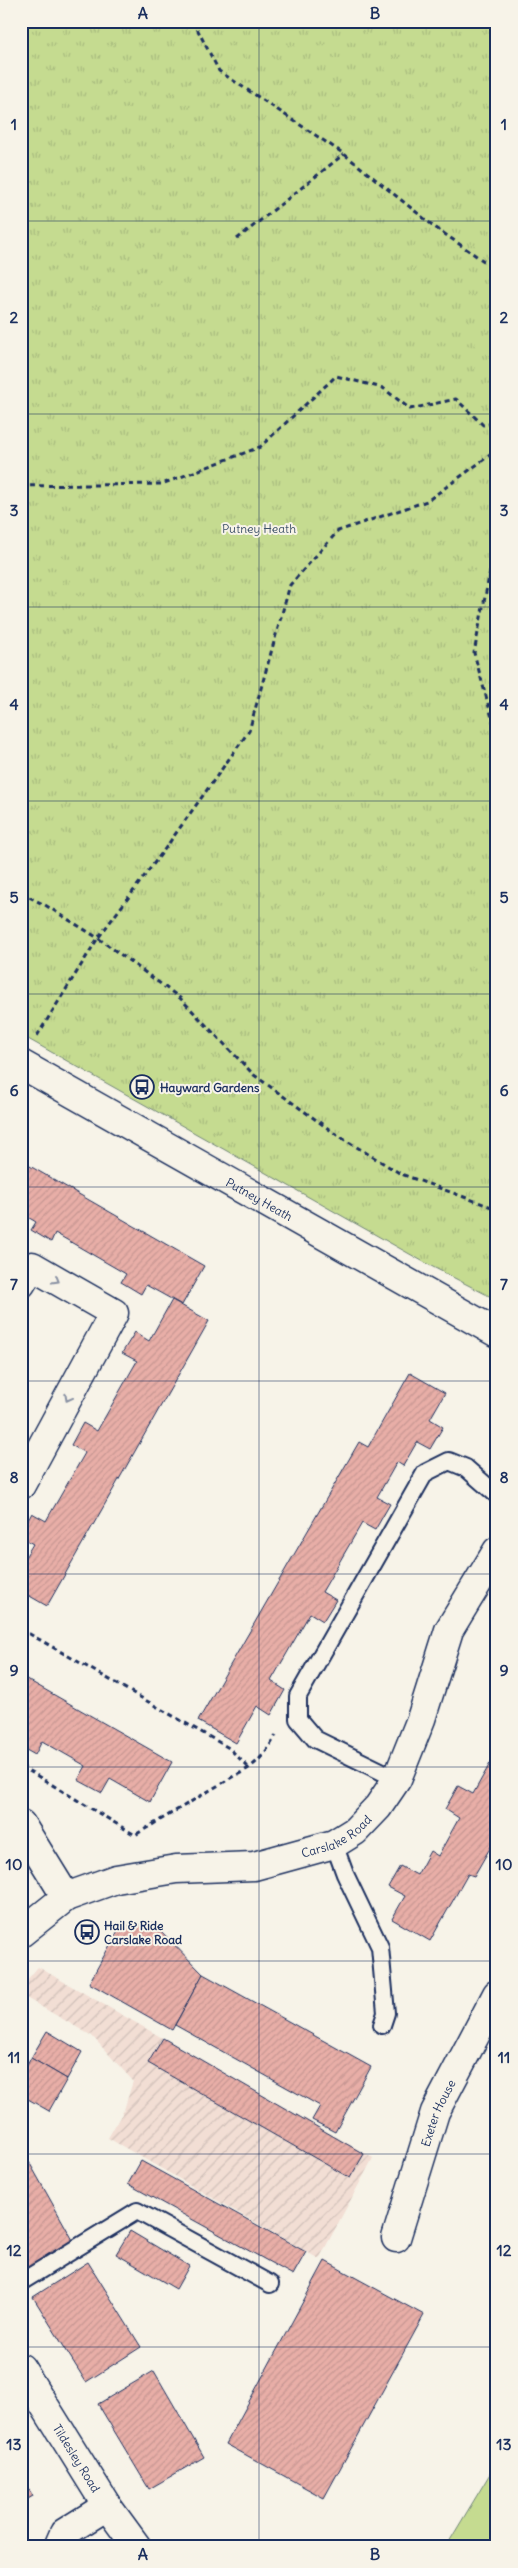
<svg xmlns="http://www.w3.org/2000/svg" width="518" height="2568" font-family="Delius,sans-serif">
<defs>
<pattern id="industrial-furrows" width="10" height="10" patternUnits="userSpaceOnUse" patternTransform="scale(1.25)"><rect width="10" height="10" fill="#f2ded4"/><path d="M-1 1l2-2M0 10L10 0M9 11l2-2" fill="none" stroke="#cfbfb8"/></pattern>
<pattern id="park-tufts" width="24" height="20" patternUnits="userSpaceOnUse" patternTransform="scale(1.25)"><rect width="24" height="20" fill="#c5db90"/><path d="M3 7l-1-3M5 7V3M7 7l1-3M15 17l-1-3M17 17v-4M19 17l1-3" fill="none" stroke="#a9bc7f"/></pattern>
<pattern id="building-hatch" width="6" height="6" patternUnits="userSpaceOnUse" patternTransform="scale(1.25)"><rect width="6" height="6" fill="#e8aea7"/><path d="M-1 1l2-2M0 6l6-6M5 7l2-2" fill="none" stroke="#c69692"/></pattern>
</defs>
<rect width="100%" height="100%" fill="#f7f3e8"/>
<filter id="ink" filterUnits="userSpaceOnUse"><feTurbulence type="fractalNoise" baseFrequency=".02" numOctaves="2"/><feDisplacementMap in="SourceGraphic" scale="10" xChannelSelector="R" yChannelSelector="G"/><feConvolveMatrix kernelMatrix="1 2 1 2 8 2 1 2 1" color-interpolation-filters="sRGB"/></filter>
<g filter="url(#ink)">
<polygon fill="url(#industrial-furrows)" points="38,1967 373,2158 319,2259 108,2138 124,2110 133,2081 92,2036 21,1995 21,1987"/>
<polygon fill="url(#park-tufts)" stroke="#708577" points="21,21 497,21 497,1300 431,1266 21,1035"/>
<polygon fill="#c5db90" stroke="#708577" points="497,2462 497,2547 446,2547"/>
<g fill="url(#building-hatch)" stroke="#1b2f5e">
<polygon points="21,1161 204,1266 182,1305 146,1285 141,1294 121,1282 126,1274 55,1233 51,1242 31,1230 36,1222 21,1213"/>
<polygon points="172,1300 209,1321 47,1606 21,1591 21,1564 33,1544 21,1537 21,1533 32,1513 46,1521 85,1453 71,1445 83,1423 97,1431 137,1361 122,1353 135,1332 149,1341"/>
<polygon points="410,1373 445,1393 430,1419 443,1427 430,1449 417,1442 403,1466 397,1462 377,1497 390,1504 375,1530 362,1523 322,1592 336,1600 323,1621 310,1613 271,1681 285,1690 271,1715 257,1706 236,1743 198,1721 359,1442 368,1447"/>
<polygon points="21,1676 172,1762 150,1802 110,1779 102,1793 78,1780 86,1766 42,1741 35,1755 21,1747"/>
<polygon points="497,1751 497,1836 474,1876 468,1874 430,1941 392,1919 405,1896 388,1887 400,1866 417,1875 430,1851 438,1856 459,1818 445,1809 458,1786 473,1794"/>
<polygon points="153,1923 203,1974 172,2030 89,1983 120,1927"/>
<polygon points="203,1974 371,2067 335,2132 312,2120 320,2106 175,2025"/>
<polygon points="47,2031 82,2052 67,2079 31,2058"/>
<polygon points="163,2038 364,2154 350,2178 148,2063"/>
<polygon points="31,2058 67,2079 49,2111 21,2095 21,2076"/>
<polygon points="24,2153 74,2242 25,2269 21,2263 21,2155"/>
<polygon points="141,2161 306,2252 293,2275 128,2184"/>
<polygon points="130,2231 189,2266 176,2289 116,2254"/>
<polygon points="325,2261 424,2315 324,2498 226,2444"/>
<polygon points="88,2262 141,2347 86,2382 33,2297"/>
<polygon points="154,2371 204,2457 149,2489 98,2404"/>
<polygon points="21,2477 33,2496 21,2503"/>
</g>
<g fill="none" stroke-linecap="round" stroke-linejoin="round">
<g stroke="#1b2f5e" stroke-width="20">
<g id="lane">
<polyline points="397,1779 315,1739 298,1719 298,1696 425,1473 449,1461 466,1468 497,1495"/>
<polyline points="334,1844 345,1874 380,1947 386,2013 382,2025"/>
<polyline points="21,2282 137,2211 270,2284"/>
</g>
</g>
<g stroke="#1b2f5e" stroke-width="31">
<g id="street">
<polyline points="21,1284 32,1266 114,1313 21,1485"/>
<polyline points="21,1824 66,1897"/>
<path id="s1" d="M 21,1933 L 66,1897 L 116,1879 L 176,1869 L 254,1866 L 334,1844 L 355,1831 L 378,1807 L 397,1779 L 421,1719 L 449,1630 L 497,1551"/>
<path id="s2" d="M 396,2238 L 435,2112 L 497,1994"/>
<path id="s3" d="M 21,2368 L 107,2506 L 137,2547"/>
<polyline points="58,2547 64,2533 107,2506"/>
</g>
</g>
<g stroke="#1b2f5e" stroke-width="31">
<g id="secondary">
<path id="s4" d="M 21,1064 L 497,1333"/>
</g>
</g>
<g stroke="#1b2f5e" stroke-width="3" stroke-dasharray="5 4" stroke-linecap="butt">
<polyline points="193,21 219,71 344,154 436,228 488,264 497,277"/>
<polyline points="237,239 344,154"/>
<polyline points="21,486 162,484 260,447 336,376 383,388 410,409 456,399 483,425 497,423"/>
<polyline points="497,536 474,653 494,725 497,755"/>
<polyline points="488,578 497,579"/>
<polyline points="21,893 45,905 98,938 180,998 254,1075 337,1135 401,1174 497,1209"/>
<polyline points="37,1036 98,938 164,850 249,731 290,585 338,531 427,501 497,450"/>
<polyline points="21,1629 229,1748 250,1769"/>
<path d="M 21,1766 L 135,1835 L 234,1776 C 255,1767 265,1755 276,1735"/>
</g>
<use href="#lane" stroke="#f7f3e8" stroke-width="16"/>
<use href="#street" stroke="#f7f3e8" stroke-width="28"/>
<use href="#secondary" stroke="#f7f3e8" stroke-width="28"/>
</g>
<defs><path id="oneway-chevron" d="M-2-3.5L2.5 0L-2 3.5" fill="none" stroke-width="1.6" stroke-linecap="round" stroke-linejoin="round" transform="scale(1.25)"/></defs>
<g stroke="#8991a3">
<use href="#oneway-chevron" transform="translate(56 1280) rotate(30)"/>
<use href="#oneway-chevron" transform="translate(68 1398) rotate(118)"/>
</g>
</g>
<path fill="none" stroke="#1b2f5e" stroke-width="1" stroke-opacity="0.55" d="M 259,21 L 259,2547M 21,221 L 497,221M 21,414 L 497,414M 21,607 L 497,607M 21,801 L 497,801M 21,994 L 497,994M 21,1187 L 497,1187M 21,1381 L 497,1381M 21,1574 L 497,1574M 21,1767 L 497,1767M 21,1961 L 497,1961M 21,2154 L 497,2154M 21,2347 L 497,2347"/>
<defs>
<g id="bus-ring" transform="scale(1.25)"><circle r="9.5" fill="#f7f3e8" stroke="#1b2f5e" stroke-width="1.5"/><path d="M-5-6H5V4H4V6H2V4H-2V6H-4V4H-5ZM-3.5-4V0h7V-4ZM-3.5 1.2v1.5H-2V1.2ZM2 1.2v1.5H3.5V1.2Z" fill="#1b2f5e"/></g>
</defs>
<g fill-rule="evenodd">
<use href="#bus-ring" x="142" y="1087"/>
<use href="#bus-ring" x="87" y="1932"/>
</g>
<g text-anchor="middle" dominant-baseline="central" stroke-width="4" stroke-linejoin="round" paint-order="stroke">
<g font-size="12" fill="#3d5168" stroke="#f7f3e8">
<text x="259" y="528">Putney Heath</text>
</g>
<g font-size="12" font-weight="bold" fill="#1b2f5e" stroke="#f7f3e8" text-anchor="start">
<text x="160" y="1087">Hayward Gardens</text>
<text x="104" y="1925">Hail &amp; Ride<tspan x="104" dy="14">Carslake Road</tspan></text>
</g>
<g font-size="12" fill="#1b2f5e" stroke="#f7f3e8">
<text stroke="none"><textPath href="#s4" startOffset="274">Putney Heath</textPath></text>
<text stroke="none"><textPath href="#s1" startOffset="338">Carslake Road</textPath></text>
<text stroke="none"><textPath href="#s2" startOffset="132">Exeter House</textPath></text>
<text stroke="none"><textPath href="#s3" startOffset="106">Tildesley Road</textPath></text>
</g>
</g>
<rect width="518" height="2568" fill="none" stroke="#f7f3e8" stroke-width="55"/>
<rect x="28" y="28" width="462" height="2512" fill="none" stroke="#1b2f5e" stroke-width="2"/>
<g font-size="16" text-anchor="middle" font-weight="bold" fill="#1b2f5e">
<text x="143" y="19">A</text>
<text x="375" y="19">B</text>
<text x="14" y="130">1</text>
<text x="504" y="130">1</text>
<text x="14" y="323">2</text>
<text x="504" y="323">2</text>
<text x="14" y="516">3</text>
<text x="504" y="516">3</text>
<text x="14" y="710">4</text>
<text x="504" y="710">4</text>
<text x="14" y="903">5</text>
<text x="504" y="903">5</text>
<text x="14" y="1096">6</text>
<text x="504" y="1096">6</text>
<text x="14" y="1290">7</text>
<text x="504" y="1290">7</text>
<text x="14" y="1483">8</text>
<text x="504" y="1483">8</text>
<text x="14" y="1676">9</text>
<text x="504" y="1676">9</text>
<text x="14" y="1870">10</text>
<text x="504" y="1870">10</text>
<text x="14" y="2063">11</text>
<text x="504" y="2063">11</text>
<text x="14" y="2256">12</text>
<text x="504" y="2256">12</text>
<text x="14" y="2450">13</text>
<text x="504" y="2450">13</text>
<text x="143" y="2560">A</text>
<text x="375" y="2560">B</text>
</g>
</svg>
